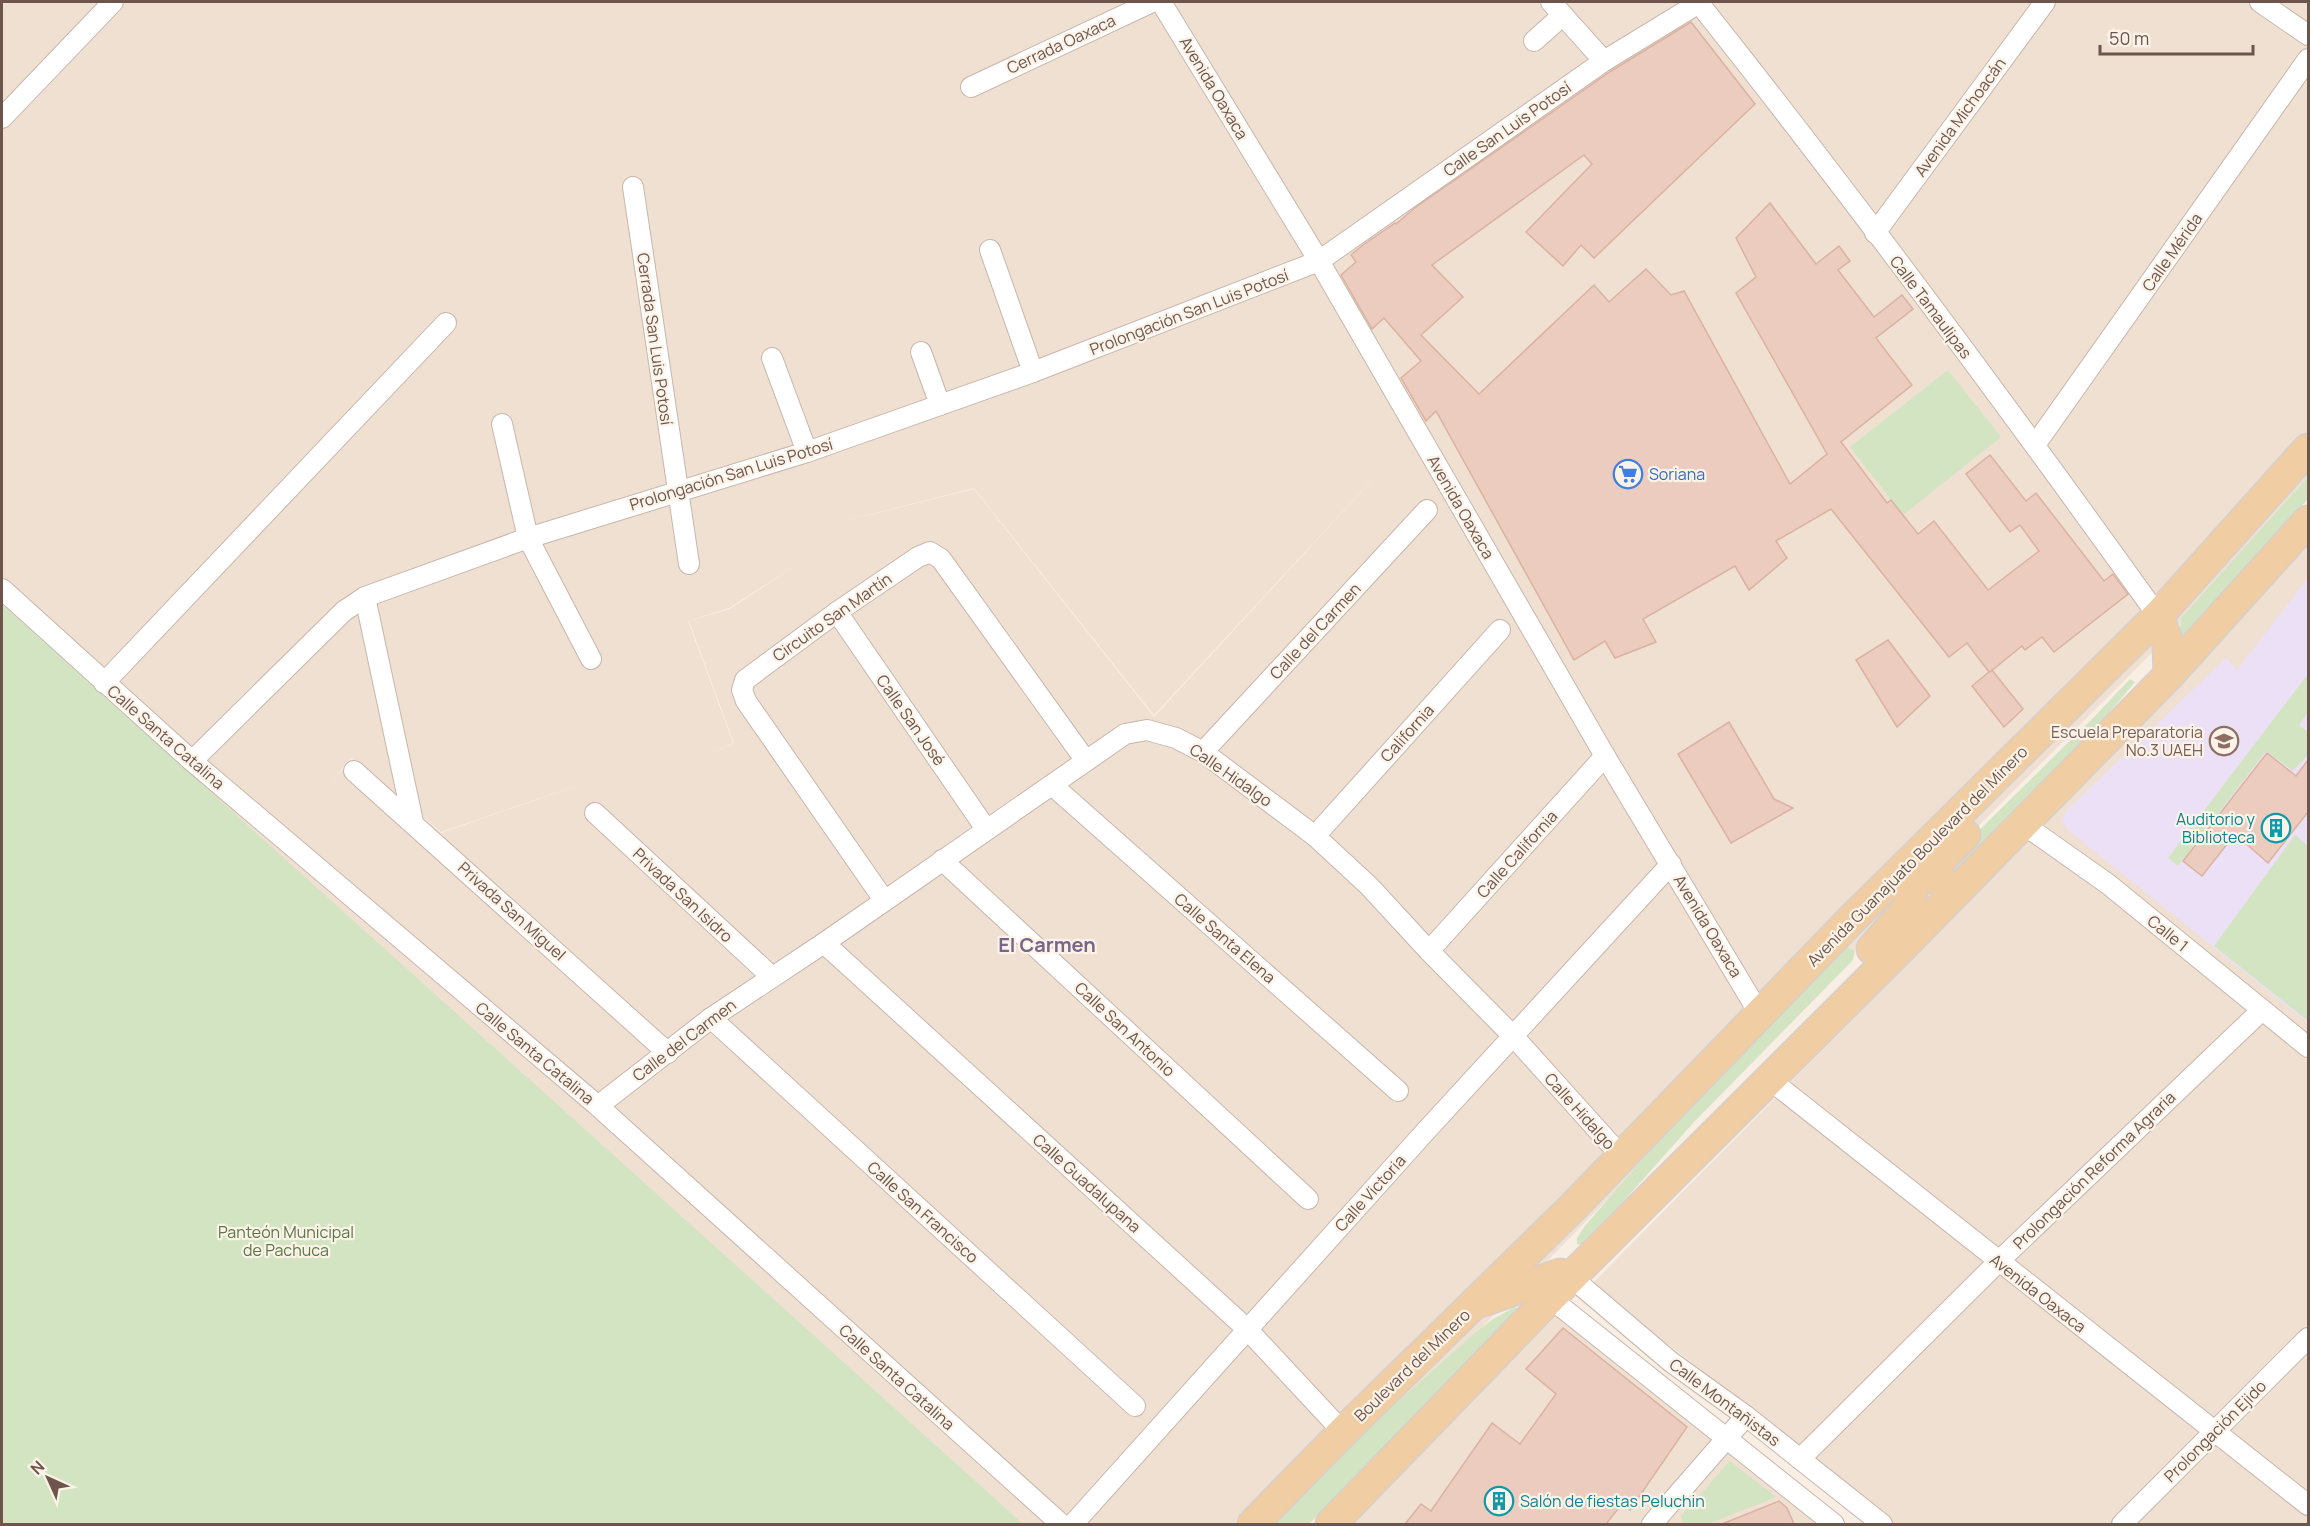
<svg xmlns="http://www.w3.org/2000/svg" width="2310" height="1526" font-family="Manrope,sans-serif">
<rect width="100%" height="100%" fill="#f9eee3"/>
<g fill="#efe0d2" fill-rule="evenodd">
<path d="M 2,2 L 2308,2 L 2308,485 L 2210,595 L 1762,1042 L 1289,1524 L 2,1524 ZM 1407,442 L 1154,717 L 974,489 L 829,525 L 974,488 L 1154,715 ZM 804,560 L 730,609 L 689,621 L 734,743 L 690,763 L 733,743 L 688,621 L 729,608 ZM 351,758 L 441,832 L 593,780 L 441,833 L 351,760 L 332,781 Z"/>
<polygon points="2308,543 2308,1524 1895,1524 1592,1284 2016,854"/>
<polygon points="1557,1315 1820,1524 1351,1524"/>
</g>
<polygon fill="#ebe0f5" points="2308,578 2308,1023 2069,831 2062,821 2066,811 2226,658 2237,670"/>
<g fill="#d3e4c3">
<polygon points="1948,370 2001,437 1903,515 1850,447"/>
<polygon points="2308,477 2308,499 2179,641 2181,618"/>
<polygon points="2,604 1023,1524 2,1524"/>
<polygon points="2308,674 2308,712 2299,725 2308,732 2308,755 2293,771 2266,751 2178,866 2168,858"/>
<polygon points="2130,679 2135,682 2098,726 1955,872 1952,873 1948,861 2095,716"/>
<polygon points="2295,835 2308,846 2308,1021 2214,946"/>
<polygon points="1847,947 1855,951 1853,960 1694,1122 1590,1239 1583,1245 1577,1244 1577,1238 1584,1227 1698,1095"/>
<polygon points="1515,1307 1518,1310 1517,1315 1309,1524 1272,1524 1374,1423 1475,1333 1493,1319"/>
<polygon points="1730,1461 1776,1497 1708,1524 1684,1524 1681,1516"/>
</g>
<g fill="#ebccbe" stroke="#dbb2a0" stroke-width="1.5">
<polygon points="1691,22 1755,104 1594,258 1581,245 1563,266 1526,232 1592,164 1584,155 1432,265 1463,297 1421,335 1479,394 1594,285 1609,302 1646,269 1671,295 1684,291 1790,484 1827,454 1736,293 1756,277 1736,238 1770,203 1816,264 1839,246 1850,261 1838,270 1874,317 1902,295 1913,309 1876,338 1912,385 1841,442 1887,503 1891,500 1918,534 1934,521 1988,590 2039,551 2020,525 2010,532 1966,474 1990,455 2026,501 2036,493 2104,581 2113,574 2128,594 2054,652 2042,637 2025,650 2022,646 1990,672 1992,670 2023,709 2004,727 1972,686 1989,672 1967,643 1949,657 1831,509 1776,541 1787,558 1749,590 1735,566 1643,619 1656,642 1615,658 1605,641 1574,660 1436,411 1426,421 1401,378 1421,361 1384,318 1372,329 1341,275 1356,262 1351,255 1363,245 1395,223 1396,224 1416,207 1611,71"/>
<polygon points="1888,640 1930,696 1897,727 1856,660"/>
<polygon points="1729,722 1774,799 1793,808 1731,843 1678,754"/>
<polygon points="2267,753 2296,776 2308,760 2308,812 2268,863 2235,834 2202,876 2183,861"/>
<polygon points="1563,1328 1687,1427 1630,1510 1622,1504 1606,1524 1405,1524 1421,1504 1431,1511 1492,1423 1520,1444 1556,1394 1526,1369"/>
<polygon points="1779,1501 1787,1508 1794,1524 1722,1524"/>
</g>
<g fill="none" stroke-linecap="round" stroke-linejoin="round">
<g stroke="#c8b6ab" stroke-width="22">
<g id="street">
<polyline points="1161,2 1319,261 1605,756 1759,1013"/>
<polyline points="1551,2 1604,61"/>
<path d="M 1698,2 C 1857,202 2009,408 2158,616"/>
<polyline points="2260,2 2308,35"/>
<polyline points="1534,41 1563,15"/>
<polyline points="971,87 1152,2"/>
<polyline points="2,118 113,2"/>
<polyline points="633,187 689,564"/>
<polyline points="1875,233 2045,2"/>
<polyline points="990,250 1033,372"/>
<polyline points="921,352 940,405"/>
<polyline points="772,358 807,452"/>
<polyline points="502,424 528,538 591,659"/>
<polyline points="2035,445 2308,59"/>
<polyline points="2,589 192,761 598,1106 1061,1524"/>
<polyline points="365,597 413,822"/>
<polyline points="837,612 986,829"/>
<polyline points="104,683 446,323"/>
<polyline points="1203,752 1427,510"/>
<polyline points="192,761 344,611 365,597 528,538 807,452 1033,372 1319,261 1604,61 1699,3"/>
<polyline points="354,771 668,1053"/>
<polyline points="1052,785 1398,1091"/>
<polyline points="595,813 771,976"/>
<polyline points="2023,824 2108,884 2308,1047"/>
<polyline points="1315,836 1500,630"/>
<polyline points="942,860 1308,1199"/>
<polyline points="884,900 746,701 742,690 745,680 837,612 918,557 930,552 941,559 1086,761"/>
<polyline points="824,943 1247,1329 1343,1432"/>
<polyline points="1429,951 1605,756"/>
<polyline points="711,1018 1135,1406"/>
<polyline points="1769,1079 2308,1505"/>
<polyline points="598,1106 711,1018 824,943 1125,734 1147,730 1176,738 1203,752 1315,836 1369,886 1429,951 1514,1037 1622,1157"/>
<polyline points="1571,1277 1671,1362 1746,1416 1882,1524"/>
<polyline points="1550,1298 1834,1524"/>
<polyline points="1800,1459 1998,1262 2262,1010"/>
<polyline points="1073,1524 1424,1133 1671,864"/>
<polyline points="1652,1524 1746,1416"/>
<polyline points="2122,1524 2308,1338"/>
</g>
</g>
<g stroke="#d6cfcd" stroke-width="33">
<g id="primary">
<polyline points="2158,616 2168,643 2169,675"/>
<polyline points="1947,889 1940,881 1937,866 1941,859 1965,835"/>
<polyline points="1872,949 1908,908 1913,890 1908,864"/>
<polyline points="1483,1301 1560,1274 1571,1277"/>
<polyline points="1253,1524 1343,1432 1573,1207 1850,921 2158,616 2308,449"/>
<polyline points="1331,1524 1550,1298 1901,948 2169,675 2308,521"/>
</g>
</g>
<use href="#street" stroke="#fff" stroke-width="20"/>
<use href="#primary" stroke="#f0cda2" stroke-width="30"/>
</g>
<defs>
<g id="supermarket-ring" transform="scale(1.5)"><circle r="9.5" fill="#fcf3e8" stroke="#3f7fe0" stroke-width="1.5"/><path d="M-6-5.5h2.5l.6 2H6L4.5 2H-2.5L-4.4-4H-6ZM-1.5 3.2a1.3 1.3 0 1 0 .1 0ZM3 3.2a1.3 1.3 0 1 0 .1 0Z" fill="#3f7fe0"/></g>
<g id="school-ring" transform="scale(1.5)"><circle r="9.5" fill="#fcf3e8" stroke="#8d6e63" stroke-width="1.5"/><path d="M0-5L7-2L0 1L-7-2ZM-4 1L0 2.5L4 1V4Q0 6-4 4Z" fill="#8d6e63"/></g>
<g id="building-ring" transform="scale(1.5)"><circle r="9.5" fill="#fcf3e8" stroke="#0f9aa8" stroke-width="1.5"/><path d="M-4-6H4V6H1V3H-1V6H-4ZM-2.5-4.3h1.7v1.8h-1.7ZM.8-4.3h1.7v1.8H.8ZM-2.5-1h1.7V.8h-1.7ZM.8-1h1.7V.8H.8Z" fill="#0f9aa8"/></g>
</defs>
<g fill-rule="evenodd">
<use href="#supermarket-ring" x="1628" y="474"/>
<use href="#school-ring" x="2224" y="741"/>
<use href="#building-ring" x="2276" y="828"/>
<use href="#building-ring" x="1499" y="1501"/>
</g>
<g text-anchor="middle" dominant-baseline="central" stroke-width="4.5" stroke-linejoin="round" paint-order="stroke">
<g font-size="16" fill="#6d554c" stroke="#fcf3e8">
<text transform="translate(1061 44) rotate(-25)">Cerrada Oaxaca</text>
<text transform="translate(1214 88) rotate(59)">Avenida Oaxaca</text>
<text transform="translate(1960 117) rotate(-54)">Avenida Michoacán</text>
<text transform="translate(1507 129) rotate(-35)">Calle San Luis Potosí</text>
<text transform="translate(2172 252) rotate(-55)">Calle Mérida</text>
<text transform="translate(1931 307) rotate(53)">Calle Tamaulipas</text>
<text transform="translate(1189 312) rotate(-21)">Prolongación San Luis Potosí</text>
<text transform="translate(655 339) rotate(82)">Cerrada San Luis Potosí</text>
<text transform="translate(731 474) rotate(-17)">Prolongación San Luis Potosí</text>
<text transform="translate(1461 507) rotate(60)">Avenida Oaxaca</text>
<text transform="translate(832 617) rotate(-35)">Circuito San Martín</text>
<text transform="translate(1315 631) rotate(-47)">Calle del Carmen</text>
<text transform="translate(911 720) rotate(55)">Calle San José</text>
<text transform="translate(1407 733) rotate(-48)">California</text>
<text transform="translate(166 737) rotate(41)">Calle Santa Catalina</text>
<text transform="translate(1231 775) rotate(35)">Calle Hidalgo</text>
<text transform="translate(1517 854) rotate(-48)">Calle California</text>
<text transform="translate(1917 856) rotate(-45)">Avenida Guanajuato Boulevard del Minero</text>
<text transform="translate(683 895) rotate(43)">Privada San Isidro</text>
<text transform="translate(512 911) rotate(42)">Privada San Miguel</text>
<text transform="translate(1708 926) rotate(59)">Avenida Oaxaca</text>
<text transform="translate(2168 933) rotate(39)">Calle 1</text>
<text transform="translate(1225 938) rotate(41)">Calle Santa Elena</text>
<text transform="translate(1125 1029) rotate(43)">Calle San Antonio</text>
<text transform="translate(684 1040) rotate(-37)">Calle del Carmen</text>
<text transform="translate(535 1053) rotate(40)">Calle Santa Catalina</text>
<text transform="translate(1580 1111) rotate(48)">Calle Hidalgo</text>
<text transform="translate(2094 1170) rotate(-44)">Prolongación Reforma Agraria</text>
<text transform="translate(1087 1183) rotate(42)">Calle Guadalupana</text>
<text transform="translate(1370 1193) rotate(-48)">Calle Victoria</text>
<text transform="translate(923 1212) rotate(42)">Calle San Francisco</text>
<text transform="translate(2038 1293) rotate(38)">Avenida Oaxaca</text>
<text transform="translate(1412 1365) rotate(-44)">Boulevard del Minero</text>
<text transform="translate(897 1377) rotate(42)">Calle Santa Catalina</text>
<text transform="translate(1725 1402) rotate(37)">Calle Montañistas</text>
<text transform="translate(2215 1431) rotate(-45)">Prolongación Ejido</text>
</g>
<g font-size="16" fill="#366cbe" stroke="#fcf3e8" text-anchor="start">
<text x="1649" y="474">Soriana</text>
</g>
<g font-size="16" fill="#785e54" stroke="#fcf3e8" text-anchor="end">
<text x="2203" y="732">Escuela Preparatoria<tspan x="2203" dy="18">No.3 UAEH</tspan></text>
</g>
<g font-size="16" fill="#0d838f" stroke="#fcf3e8" text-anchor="end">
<text x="2255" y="819">Auditorio y<tspan x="2255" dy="18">Biblioteca</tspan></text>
<text x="1520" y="1501" text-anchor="start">Salón de fiestas Peluchin</text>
</g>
<g font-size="16" fill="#5a7749" stroke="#fcf3e8">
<text x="286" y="1232">Panteón Municipal<tspan x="286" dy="18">de Pachuca</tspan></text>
</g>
<g font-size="20" font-weight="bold" fill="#7a648a" stroke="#fcf3e8">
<text x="1047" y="944">El Carmen</text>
</g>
</g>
<rect width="2310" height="1526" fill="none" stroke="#6d554c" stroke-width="6"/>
<g transform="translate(48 1478) rotate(315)" stroke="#fcf3e8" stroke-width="4.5" paint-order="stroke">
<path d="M0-4.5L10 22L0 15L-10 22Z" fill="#6d554c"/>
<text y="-9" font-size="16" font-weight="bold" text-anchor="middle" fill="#6d554c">N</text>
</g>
<path d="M2100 45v9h153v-9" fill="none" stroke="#6d554c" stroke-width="3"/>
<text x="2109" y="45" font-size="18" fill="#6d554c" stroke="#fcf3e8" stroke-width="4.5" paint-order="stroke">50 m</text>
</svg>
